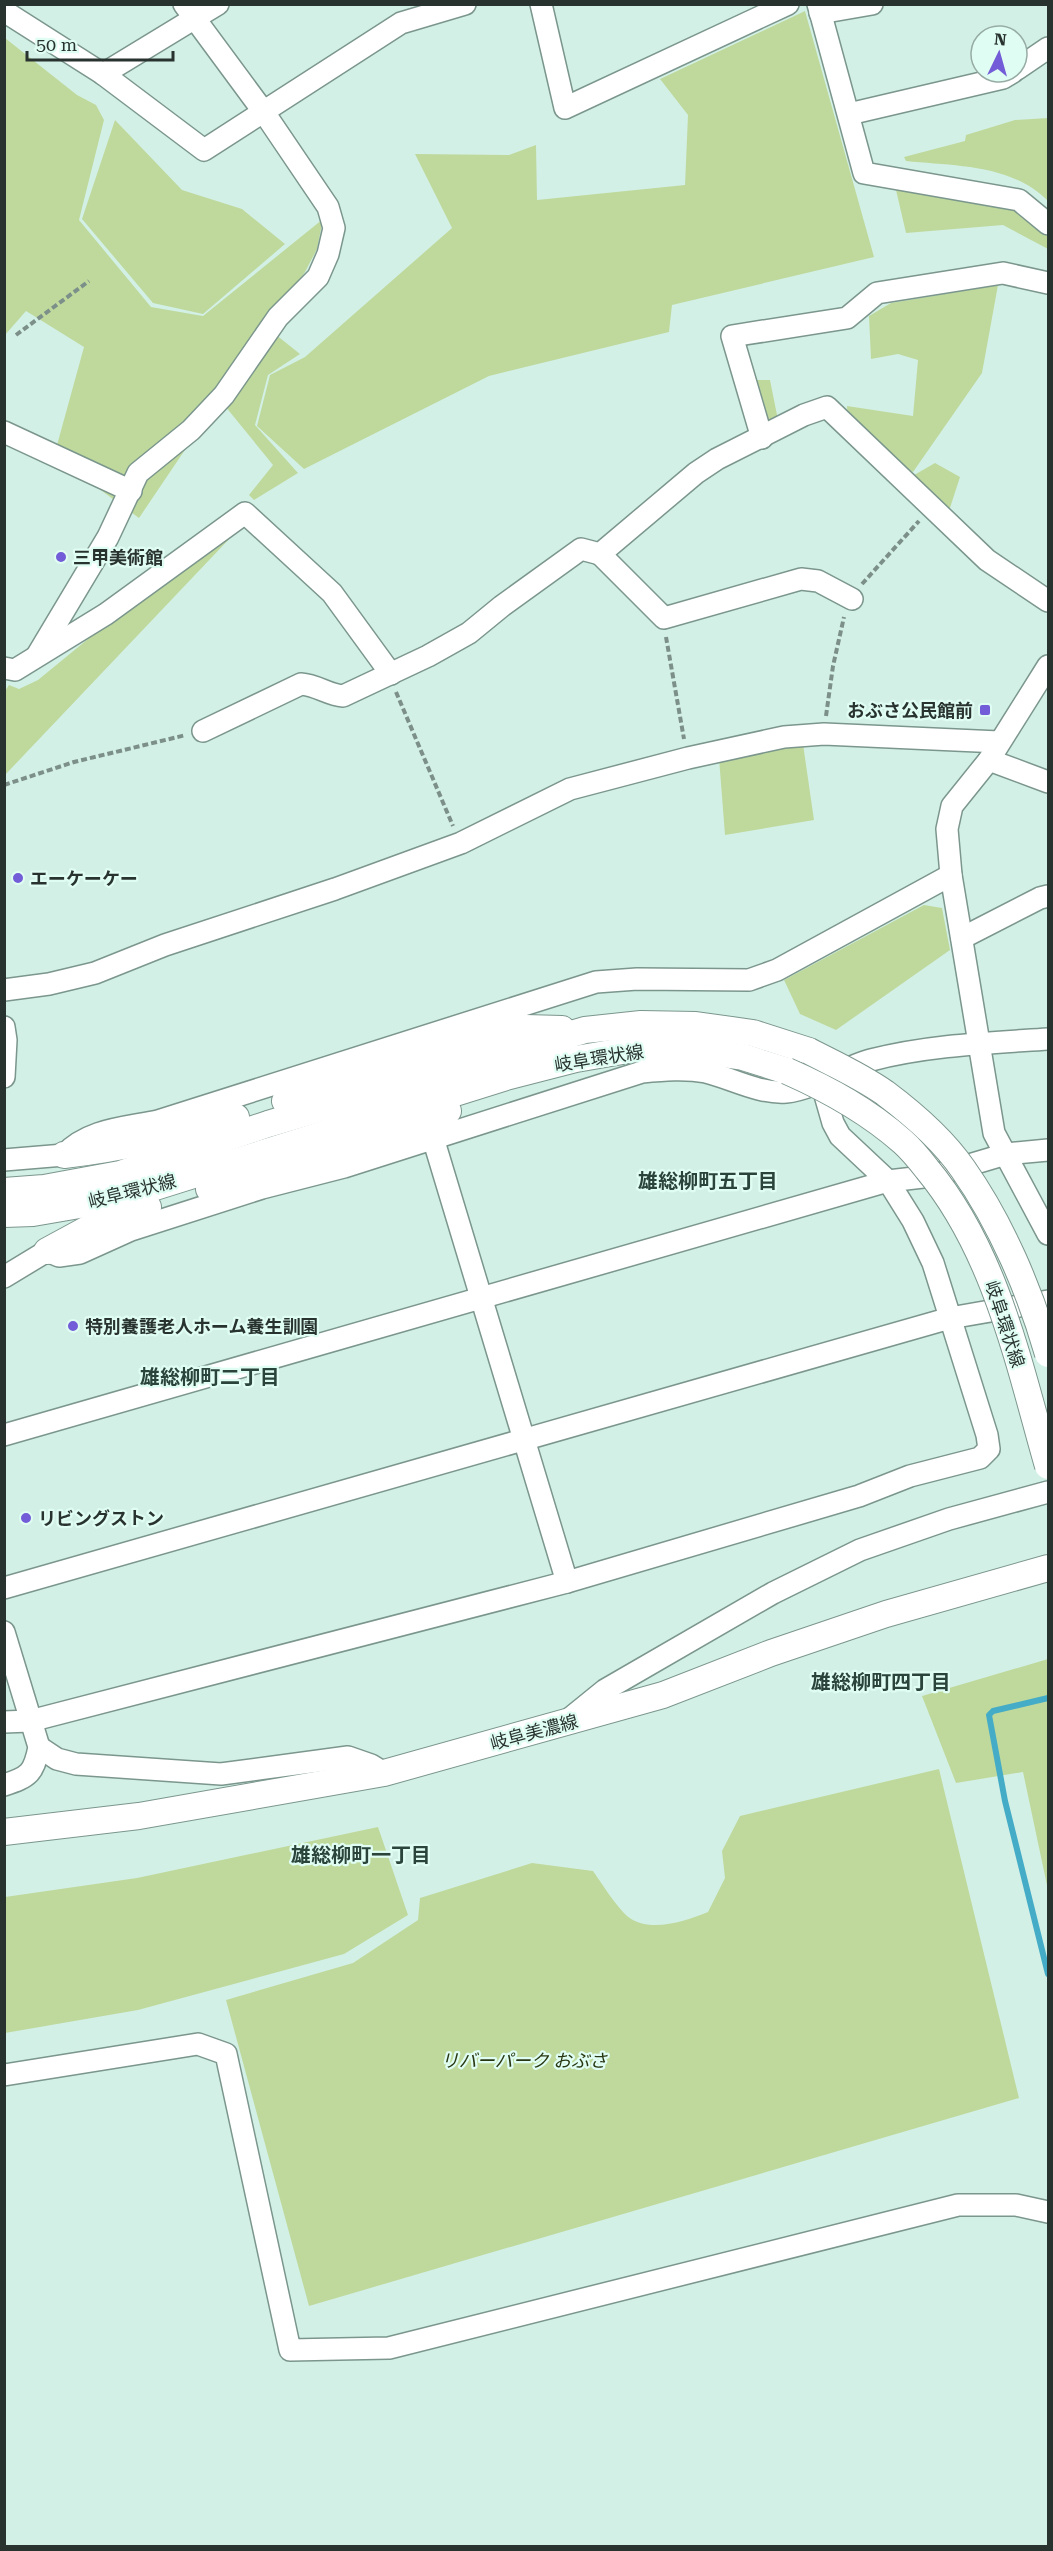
<svg xmlns="http://www.w3.org/2000/svg" width="1053" height="2551" font-family="'Roboto Serif','Noto Sans JP',serif">
<rect width="100%" height="100%" fill="#d3f0e6"/>
<g fill="#bfd99d">
<polygon points="805,11 874,257 672,305 669,332 489,376 304,469 257,426 270,375 305,357 452,228 415,154 509,155 536,145 537,200 685,185 688,115 660,79"/>
<polygon points="5,38 77,95 96,105 104,120 79,220 151,307 203,316 323,219 317,249 305,272 139,518 54,456 84,347 26,311 5,335"/>
<path d="M 1048,118 L 1048,201 C 1012,164 954,166 906,161 L 904,157 L 965,141 L 966,135 L 1015,120 Z"/>
<polygon points="115,120 182,190 242,209 285,244 203,314 153,303 82,219"/>
<polygon points="896,190 974,197 1014,207 1048,237 1048,249 1003,225 906,233"/>
<polygon points="998,285 982,373 913,472 882,453 848,422 847,406 913,416 918,360 898,354 871,359 869,316 891,303"/>
<polygon points="275,334 300,354 268,375 255,425 298,473 254,500 249,495 273,465 225,406"/>
<polygon points="751,380 770,380 778,420 763,424"/>
<polygon points="935,463 960,477 948,514 909,478"/>
<polygon points="227,532 232,536 5,775 5,691 9,685 19,689 38,680 110,621"/>
<polygon points="803,744 814,820 725,835 719,758"/>
<polygon points="924,905 942,908 950,950 836,1030 800,1014 784,980"/>
<polygon points="1048,1659 1048,1890 1023,1772 956,1783 922,1696"/>
<path d="M 939,1769 L 1019,2098 L 309,2306 L 226,2000 L 353,1963 L 418,1920 L 420,1898 L 532,1863 L 593,1871 C 602,1884 616,1906 627,1916 C 649,1934 685,1921 708,1912 L 725,1878 L 722,1851 L 740,1816 Z"/>
<polygon points="378,1827 408,1915 344,1954 138,2010 5,2033 5,1897 137,1878"/>
</g>
<g fill="none" stroke-linecap="round" stroke-linejoin="round">
<polyline stroke="#45acc7" stroke-width="6" points="1048,1698 993,1711 989,1715 1005,1801 1048,1974"/>
<g stroke="#7b968d" stroke-width="24">
<g id="minor">
<polyline points="541,4 565,108 788,4"/>
<polyline points="818,4 864,173 1019,200 1048,224"/>
<polyline points="4,11 103,74 204,150 401,23 465,4"/>
<polyline points="820,13 872,4"/>
<polyline points="1017,69 1048,48"/>
<polyline points="103,74 218,4"/>
<polyline points="849,114 1003,78 1013,72"/>
<polyline points="4,432 131,491"/>
<polyline points="762,438 732,336 847,318 877,293 1003,273 1048,283"/>
<polyline points="600,554 664,618 801,579 818,581 852,599"/>
<polyline points="38,654 108,537 138,473 191,430 224,395 278,317 318,277 328,254 334,228 328,207 263,111 184,4"/>
<polyline points="1048,666 989,760 952,806 947,829 951,875 994,1133 1048,1234"/>
<polyline points="4,668 15,670 106,614 245,513 332,593 391,674"/>
<path d="M 203,731 L 301,684 C 317,685 328,695 343,696 L 428,656 L 469,633 L 502,606 L 581,549 L 600,554 L 696,473 L 717,459 L 804,415 L 827,407 L 987,560 L 1048,601"/>
<polyline points="989,760 1048,782"/>
<polyline points="962,938 1040,898 1048,896"/>
<polyline points="4,990 49,984 95,973 165,945 335,889 461,843 570,789 688,758 784,737 824,734 999,742"/>
<polyline points="4,1027 6,1040 4,1077"/>
<polyline points="433,1138 567,1582"/>
<path d="M 4,1160 L 64,1155 C 88,1129 125,1128 158,1121 L 596,982 L 637,979 L 749,980 L 777,970 L 951,875"/>
<path d="M 4,1277 L 47,1251 L 59,1256 L 80,1253 L 131,1230 L 262,1188 L 344,1167 L 642,1072 C 663,1070 685,1068 706,1072 C 731,1078 759,1094 786,1092 C 816,1089 843,1067 871,1060 C 929,1045 989,1043 1048,1039"/>
<polyline points="4,1435 888,1181 932,1176 1006,1154 1048,1150"/>
<polyline points="4,1588 950,1318 1048,1301"/>
<path d="M 4,1632 L 39,1747 C 34,1773 29,1777 4,1785"/>
<polyline points="568,1720 605,1690 773,1593 860,1550 949,1519 1048,1492"/>
<polyline points="4,1722 30,1721 567,1582 859,1496 910,1476 980,1458 989,1449 987,1435 933,1263 913,1221 888,1181 840,1136 833,1123 821,1081"/>
<polyline points="39,1747 57,1759 76,1764 221,1774 348,1757 371,1765 384,1773"/>
<polyline points="4,2075 198,2044 226,2054 290,2350 389,2348 958,2205 1016,2205 1048,2212"/>
</g>
</g>
<g stroke="#7b968d" stroke-width="28">
<g id="major">
<polyline points="285,1101 525,1028 562,1029"/>
<path d="M 64,1155 C 123,1148 180,1135 236,1117"/>
<polyline points="209,1189 414,1125 448,1111"/>
<polyline points="4,1191 44,1188 120,1174 268,1124 585,1030 641,1024 696,1025 753,1033 809,1051"/>
<polyline points="4,1214 33,1213 120,1198 506,1077 576,1059 634,1049 695,1050 743,1057 787,1071"/>
<polyline points="47,1251 95,1225 148,1207"/>
<polyline points="4,1832 139,1816 384,1773 663,1695 771,1653 886,1614 1048,1568"/>
</g>
</g>
<g stroke="#7c9089" stroke-width="4" stroke-dasharray="6 3" stroke-linecap="butt">
<polyline points="16,335 89,281"/>
<polyline points="862,584 919,521"/>
<polyline points="666,637 684,739"/>
<polyline points="396,692 453,826"/>
<polyline points="826,716 833,666 844,617"/>
<polyline points="4,785 74,762 186,735"/>
</g>
<use href="#minor" stroke="#fff" stroke-width="21"/>
<use href="#major" stroke="#fff" stroke-width="26"/>
<g stroke="#7b968d" stroke-width="28" stroke-linecap="butt">
<g id="major-bridge">
<path d="M 809,1051 C 834,1064 861,1076 885,1093 C 913,1114 943,1140 963,1169 C 1001,1223 1030,1291 1048,1354"/>
<path d="M 787,1071 C 830,1090 868,1111 903,1142 C 912,1150 920,1160 927,1169 C 996,1252 1019,1365 1048,1466"/>
</g>
</g>
<use href="#major-bridge" stroke="#fff" stroke-width="26"/>
</g>
<g fill="#725cd7" stroke="#e0fdf3" stroke-width="2">
<circle cx="61" cy="557" r="6"/>
<rect x="979" y="704" width="12" height="12" rx="3"/>
<circle cx="18" cy="878" r="6"/>
<circle cx="73" cy="1326" r="6"/>
<circle cx="26" cy="1518" r="6"/>
</g>
<g text-anchor="middle" dominant-baseline="central" stroke-width="4.5" stroke-linejoin="round" paint-order="stroke">
<g font-size="18" font-weight="bold" fill="#28332f" stroke="#e0fdf3" text-anchor="start">
<text x="73" y="557">三甲美術館</text>
<text x="973" y="710" text-anchor="end">おぶさ公民館前</text>
<text x="30" y="878">エーケーケー</text>
<text x="85" y="1326">特別養護老人ホーム養生訓園</text>
<text x="38" y="1518">リビングストン</text>
</g>
<g font-size="18" fill="#28332f" stroke="#e0fdf3">
<text transform="translate(599 1058) rotate(-9)">岐阜環状線</text>
<text transform="translate(132 1191) rotate(-14)">岐阜環状線</text>
<text transform="translate(1005 1324) rotate(72)">岐阜環状線</text>
<text transform="translate(534 1732) rotate(-15)">岐阜美濃線</text>
</g>
<g font-size="18" font-style="italic" fill="#283711" stroke="#e0fdf3">
<text x="524" y="2060">リバーパーク おぶさ</text>
</g>
<g font-size="20" font-weight="bold" fill="#2a433b" stroke="#e0fdf3">
<text x="708" y="1181">雄総柳町五丁目</text>
<text x="210" y="1377">雄総柳町二丁目</text>
<text x="881" y="1682">雄総柳町四丁目</text>
<text x="361" y="1855">雄総柳町一丁目</text>
</g>
</g>
<rect width="1053" height="2551" fill="none" stroke="#28332f" stroke-width="12"/>
<g transform="translate(999 54) rotate(5)"><circle r="28" fill="#e0fdf3" stroke="#96aca5" stroke-width="1.5"/>
<path d="M0-4.5L10 22L0 15L-10 22Z" fill="#725cd7"/>
<text y="-9" font-size="16" font-weight="bold" text-anchor="middle" fill="#28332f">N</text>
</g>
<path d="M27 51v9h146v-9" fill="none" stroke="#28332f" stroke-width="3"/>
<text x="36" y="51" font-size="18" fill="#28332f" stroke="#e0fdf3" stroke-width="4.5" paint-order="stroke">50 m</text>
</svg>
